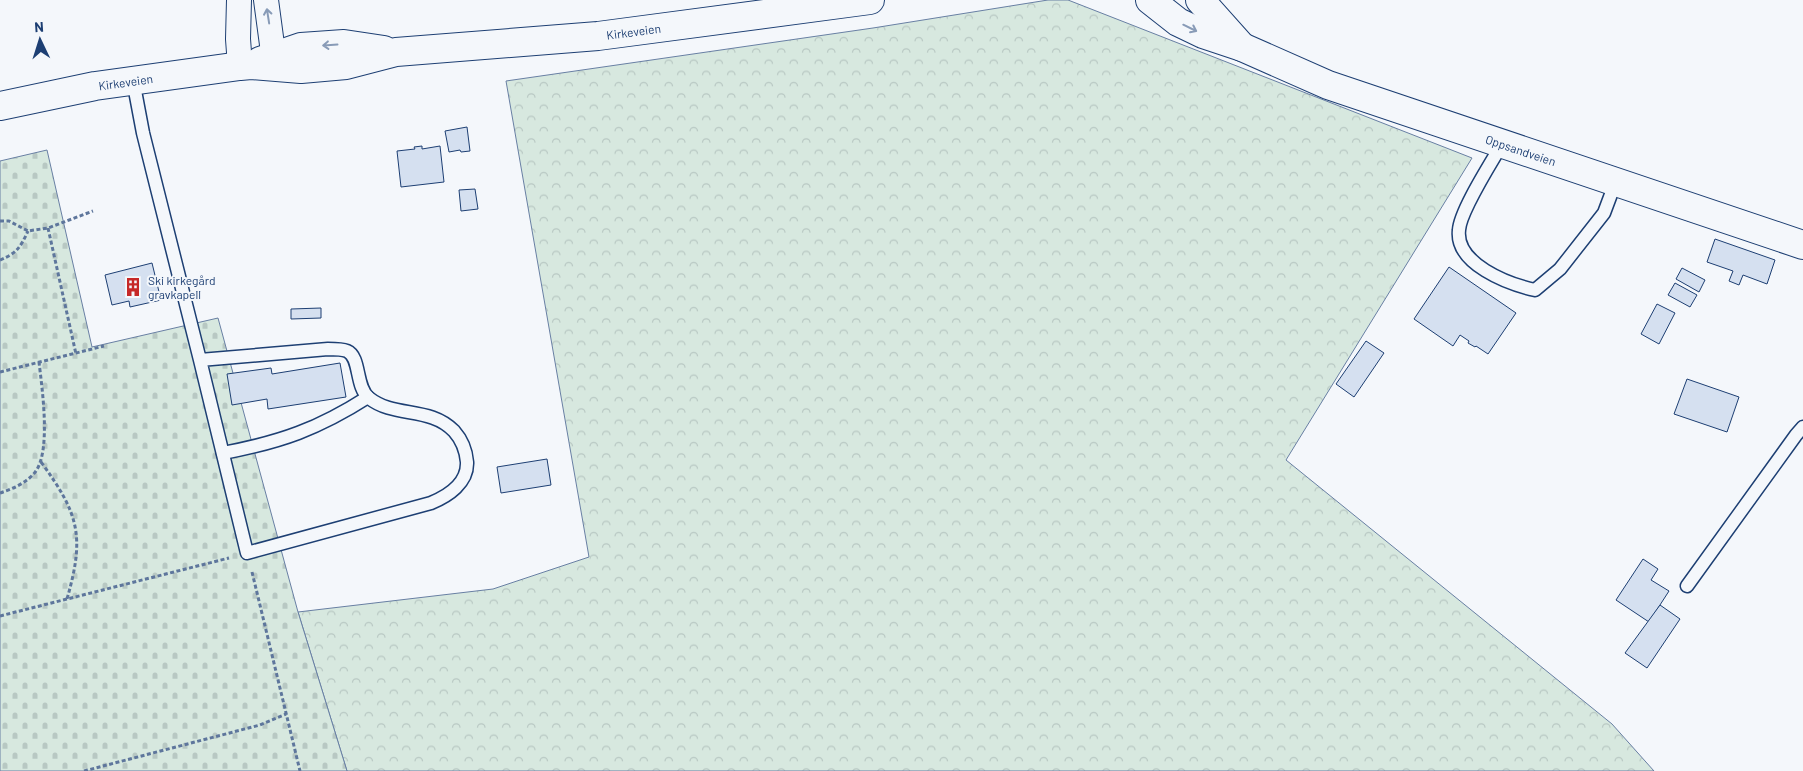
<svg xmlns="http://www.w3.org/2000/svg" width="1803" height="771" font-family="Barlow,sans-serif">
<defs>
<pattern id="forest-crowns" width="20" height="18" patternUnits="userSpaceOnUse" patternTransform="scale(1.25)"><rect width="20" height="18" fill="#d7e8df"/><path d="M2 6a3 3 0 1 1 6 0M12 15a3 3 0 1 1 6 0" fill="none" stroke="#b8c8c3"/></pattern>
<pattern id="cemetery-stones" width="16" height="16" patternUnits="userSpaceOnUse" patternTransform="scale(1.25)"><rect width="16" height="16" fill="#d7e8df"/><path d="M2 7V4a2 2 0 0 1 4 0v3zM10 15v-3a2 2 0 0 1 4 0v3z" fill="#b8c8c3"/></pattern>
</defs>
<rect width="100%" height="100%" fill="#f4f7fb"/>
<polygon fill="url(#forest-crowns)" stroke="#687fa3" points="1048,0 1068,0 1472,158 1286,460 1612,724 1654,771 347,771 298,612 493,589 589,557 506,81 873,28"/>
<polygon fill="url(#cemetery-stones)" stroke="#687fa3" points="47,150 92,347 218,318 298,612 347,771 0,771 0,161"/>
<g fill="#d5e0f0" stroke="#1d3f73">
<polygon points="467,127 470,151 461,152 460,150 449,152 445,131"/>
<polygon points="422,146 422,149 440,146 444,182 401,187 397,151 415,149 414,147"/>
<polygon points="475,189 478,209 461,211 459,190"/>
<polygon points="1715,239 1775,260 1767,284 1743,275 1739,285 1729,281 1733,271 1707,262"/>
<polygon points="152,263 161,300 130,307 129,301 112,305 105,275"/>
<polygon points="1449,267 1516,313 1488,354 1476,346 1475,347 1468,343 1469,341 1460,335 1453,346 1414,319"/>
<polygon points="1682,268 1705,280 1699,292 1676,279"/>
<polygon points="1675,283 1697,295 1690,307 1668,295"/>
<polygon points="1657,304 1675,313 1659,344 1641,334"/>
<polygon points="321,308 321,318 291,319 291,309"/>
<polygon points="1366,341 1384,353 1354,397 1336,384"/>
<polygon points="340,363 346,397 268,409 267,399 232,405 227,374 271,368 272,374"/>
<polygon points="1687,379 1739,397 1727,432 1674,414"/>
<polygon points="547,459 551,485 501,493 497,467"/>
<polygon points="1643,559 1658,569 1651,580 1669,591 1649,622 1616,600"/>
<polygon points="1660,605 1680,619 1647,668 1625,653"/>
</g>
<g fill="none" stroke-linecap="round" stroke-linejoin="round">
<g stroke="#1d3f73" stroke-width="15">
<g id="service">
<path d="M 133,80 L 143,133 L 200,360 L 247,553 L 431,503 C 448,496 468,483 467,462 C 466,450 462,440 454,431 C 430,406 394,418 369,398 C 355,387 361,357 347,351 C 342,349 334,349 328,349 L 200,360"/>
<path d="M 1502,144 C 1491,163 1460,211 1459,230 C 1455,264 1508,284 1535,290 L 1560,269 L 1604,213 L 1616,181"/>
<path d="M 223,453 C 281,442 318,429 368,397"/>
<polyline points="1687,586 1796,435 1803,427"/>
</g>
</g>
<g stroke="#1d3f73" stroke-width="26">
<g id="minor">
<polyline points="239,0 238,39 240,66"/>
<polyline points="266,0 275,67"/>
</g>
</g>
<g stroke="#1d3f73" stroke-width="30">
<g id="secondary">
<path id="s1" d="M 1150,0 L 1178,22 L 1203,34 L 1242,47 L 1328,85 L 1803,245"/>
<polyline points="1200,0 1242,47"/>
</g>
</g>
<g stroke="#1d3f73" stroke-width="30">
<g id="primary">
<polyline points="260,61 301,47 344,44 384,50"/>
<path id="s2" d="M 0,106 L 95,86 L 240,66 L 251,65 L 301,69 L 346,65 L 396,52 L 598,36 L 870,0"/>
</g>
</g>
<g stroke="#5e769c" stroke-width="3" stroke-dasharray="4 2.5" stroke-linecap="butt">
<polyline points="0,221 9,221 28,231 48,228 93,211"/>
<polyline points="48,228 76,354"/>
<path d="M 0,260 C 17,253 20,248 28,231"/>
<polyline points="0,372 104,346"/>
<path d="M 41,462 C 79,514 85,536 67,599"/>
<path d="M 0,493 C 13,489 28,482 36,471 C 51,449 42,388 39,362"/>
<polyline points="252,572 300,771"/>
<polyline points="0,616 229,558"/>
<polyline points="84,771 260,725 286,714"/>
</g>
<use href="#service" stroke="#f4f7fb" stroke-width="12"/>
<use href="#minor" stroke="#f4f7fb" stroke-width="24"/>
<use href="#secondary" stroke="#f4f7fb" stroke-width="28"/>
<use href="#primary" stroke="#f4f7fb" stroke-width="28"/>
</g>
<defs><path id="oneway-shaft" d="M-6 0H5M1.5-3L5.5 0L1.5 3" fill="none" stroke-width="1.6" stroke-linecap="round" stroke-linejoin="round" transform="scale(1.25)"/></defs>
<g stroke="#889bb7">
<use href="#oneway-shaft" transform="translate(268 16) rotate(-99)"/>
<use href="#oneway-shaft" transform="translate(1190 28) rotate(26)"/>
<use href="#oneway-shaft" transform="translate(330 45) rotate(176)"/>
</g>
<defs>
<g id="building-bare" transform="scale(1.5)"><path d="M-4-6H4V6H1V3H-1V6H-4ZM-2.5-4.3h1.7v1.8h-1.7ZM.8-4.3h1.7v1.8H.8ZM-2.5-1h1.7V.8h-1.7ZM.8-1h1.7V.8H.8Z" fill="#c62828" stroke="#f4f7fb" stroke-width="2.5" paint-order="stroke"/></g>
</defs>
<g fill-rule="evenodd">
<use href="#building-bare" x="133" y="287"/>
</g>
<g text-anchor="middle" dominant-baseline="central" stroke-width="4" stroke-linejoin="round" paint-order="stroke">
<g font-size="12" fill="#1d3f73" stroke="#f4f7fb">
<text stroke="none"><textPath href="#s2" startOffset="640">Kirkeveien</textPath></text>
<text stroke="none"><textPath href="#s2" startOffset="128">Kirkeveien</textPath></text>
<text stroke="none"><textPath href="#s1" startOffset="402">Oppsandveien</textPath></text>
</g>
<g font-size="12" fill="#1d3f73" stroke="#f4f7fb" text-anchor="start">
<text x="148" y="280">Ski kirkegård<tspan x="148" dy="14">gravkapell</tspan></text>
</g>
</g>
<g transform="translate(40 40) rotate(356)" stroke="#f4f7fb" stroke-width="4" paint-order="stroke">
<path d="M0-4L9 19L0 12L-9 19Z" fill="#1d3f73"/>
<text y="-8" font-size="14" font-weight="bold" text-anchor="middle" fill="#1d3f73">N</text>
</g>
</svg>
